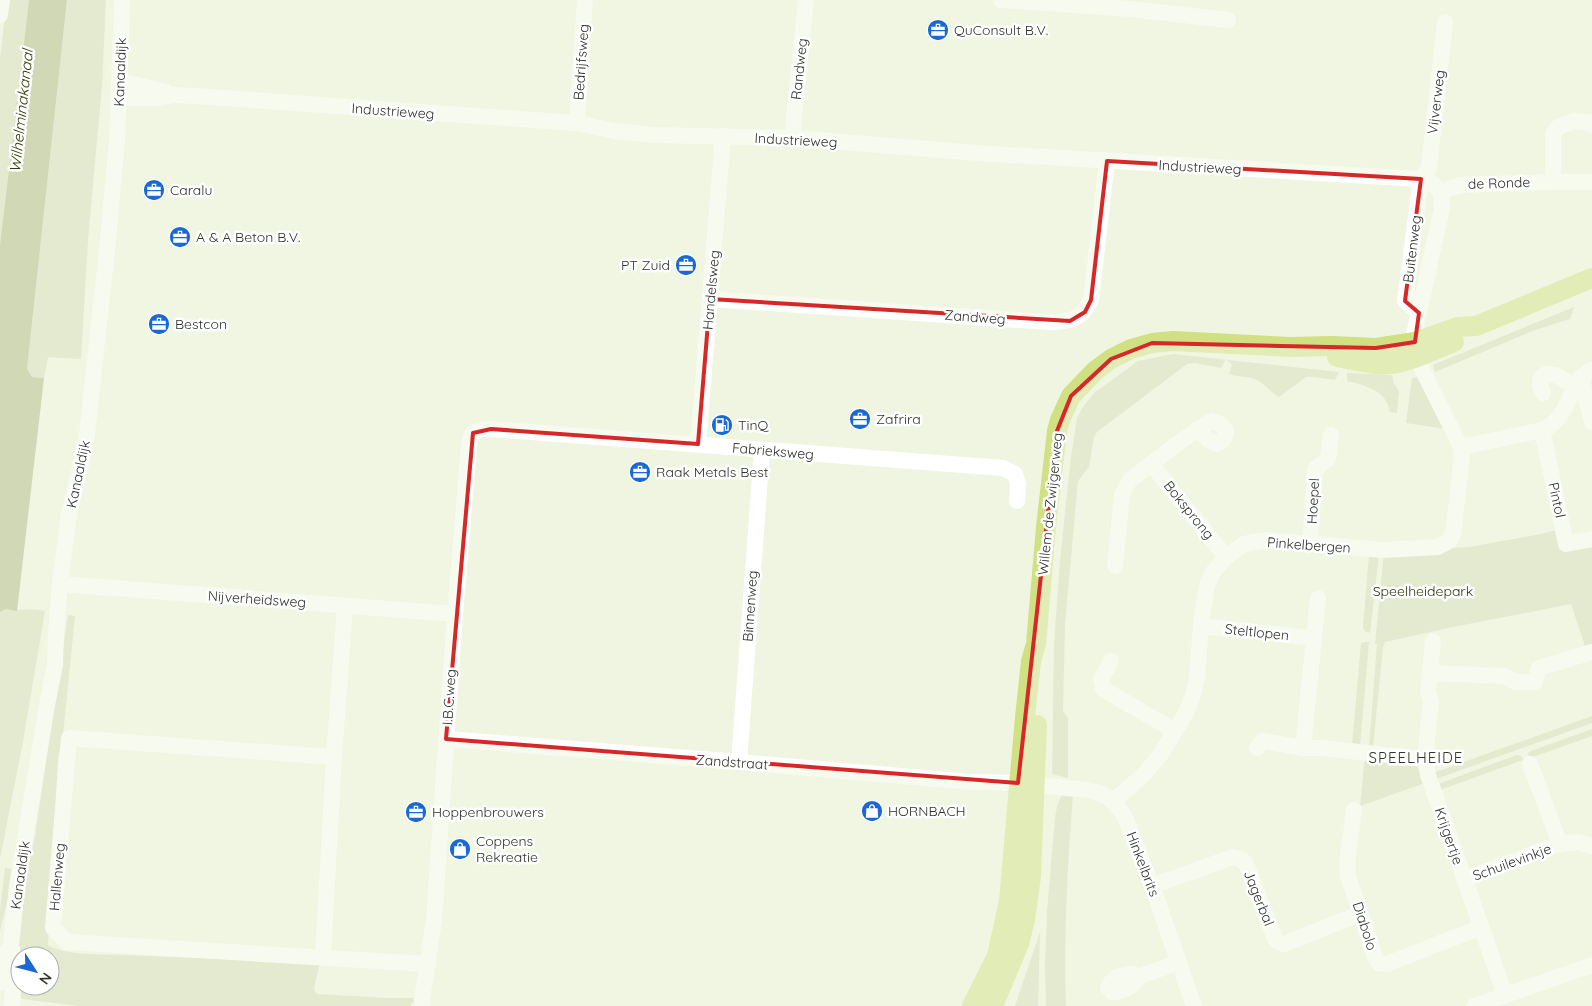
<svg xmlns="http://www.w3.org/2000/svg" width="1592" height="1006" font-family="Quicksand,sans-serif">
<rect width="100%" height="100%" fill="#f0f5e2"/>
<g fill="#d3dbbb" fill-rule="evenodd">
<polygon points="7,0 29,0 0,245 0,58"/>
<polygon points="67,0 106,0 102,85 88,240 81,359 48,357 44,378 32,377 27,369"/>
<polygon points="1574,307 1570,319 1535,330 1435,372 1433,365"/>
<path d="M 1173,354 L 1339,372 L 1335,380 L 1314,377 L 1306,377 L 1279,397 C 1271,393 1265,384 1257,380 C 1248,376 1238,377 1229,374 L 1232,365 L 1226,359 L 1221,368 L 1195,363 L 1187,364 L 1097,432 L 1094,437 L 1089,467 L 1078,481 L 1065,624 L 1063,711 L 1068,718 L 1068,778 L 1052,774 L 1054,644 L 1060,560 L 1071,457 L 1077,418 L 1083,407 L 1094,393 L 1138,361 Z"/>
<path d="M 1347,373 L 1392,375 L 1394,384 L 1399,391 L 1397,413 L 1390,412 C 1386,390 1367,386 1347,381 Z"/>
<polygon points="1420,376 1446,429 1406,423 1412,378"/>
<polygon points="1561,529 1565,545 1592,539 1592,647 1586,649 1571,604 1448,628 1385,642 1383,647 1373,747 1369,747 1377,644 1375,644 1384,552 1469,547 1541,534"/>
<polygon points="1369,555 1379,555 1370,633 1365,631 1363,627"/>
<path d="M 5,609 C 19,611 32,608 45,611 L 23,741 L 0,859 L 0,612 Z"/>
<path d="M 68,615 L 75,616 L 63,735 L 58,757 L 48,945 C 66,956 101,954 122,955 C 188,958 254,960 320,962 L 314,988 L 315,992 L 318,994 L 386,998 L 416,998 L 410,1006 L 79,1006 L 22,999 L 20,997 L 18,939 L 26,877 L 35,836 ZM 20,956 L 50,956 L 50,986 L 20,986 Z"/>
<polygon points="1364,642 1369,642 1360,746 1352,745 1361,643"/>
<polygon points="1592,716 1592,723 1436,779 1433,773"/>
<polygon points="1592,729 1592,736 1530,758 1528,753 1531,751"/>
<polygon points="1517,755 1521,756 1523,760 1440,790 1438,784"/>
<polygon points="1365,756 1419,765 1428,782 1360,806"/>
<path d="M 1062,795 L 1073,795 C 1067,866 1064,935 1066,1006 L 1046,1006 L 1045,966 L 1047,912 L 1055,818 L 1057,806 Z"/>
<polygon points="5,868 13,869 13,877 0,931 0,911"/>
<polygon points="1040,932 1038,1006 1015,1006"/>
</g>
<polygon fill="#a8b381" points="29,0 67,0 27,369 32,377 44,378 17,611 6,609 0,612 0,245"/>
<g fill="none" stroke-linecap="round" stroke-linejoin="round">
<g stroke="#fff" stroke-width="16">
<polyline points="1001,0 1130,9 1228,20"/>
<polyline points="0,15 2,0"/>
<polyline points="120,81 166,92"/>
<polyline points="119,98 161,98 173,95 195,96 577,123 614,131 654,135 792,138 977,153 1421,179 1433,184 1441,192"/>
<polyline points="577,123 585,0"/>
<polyline points="792,138 806,0"/>
<polyline points="1553,182 1553,134 1558,127 1574,121 1588,122 1592,125"/>
<polyline points="1441,192 1460,185 1553,182 1592,182"/>
<path d="M 710,299 L 1049,322 C 1071,321 1080,321 1091,300 L 1107,161"/>
<polyline points="1419,313 1405,301 1421,179 1429,168 1445,22"/>
<polyline points="1581,377 1592,422"/>
<polyline points="1543,393 1540,386 1541,378 1546,374 1556,375 1576,387"/>
<polyline points="1542,430 1566,544 1592,539"/>
<polyline points="698,444 723,136"/>
<path d="M 1461,447 L 1542,430 C 1572,418 1567,382 1592,370"/>
<polyline points="1151,464 1226,557"/>
<polyline points="1310,544 1315,469 1328,459 1331,435"/>
<polyline points="1115,566 1122,495 1129,481 1174,446 1206,424 1212,421 1221,424 1226,431 1224,439 1217,444 1208,440 1197,429"/>
<polyline points="60,584 455,614"/>
<polyline points="1201,626 1314,638"/>
<polyline points="1433,641 1428,692 1431,701 1425,759 1428,775 1505,995"/>
<polyline points="1111,661 1101,679 1103,689 1175,731"/>
<polyline points="1431,673 1505,676 1515,682 1535,682 1539,668 1592,652"/>
<path d="M 446,739 L 739,762 L 970,782 C 1002,782 1034,784 1066,788 C 1079,789 1093,789 1104,795 C 1113,800 1119,808 1125,817 L 1152,886 L 1194,1006"/>
<polyline points="1257,748 1263,741 1303,748 1318,598"/>
<polyline points="1303,748 1322,748 1425,759"/>
<polyline points="334,757 69,738 53,928 67,942 428,964"/>
<polyline points="739,762 762,450"/>
<polyline points="1530,764 1560,844"/>
<polyline points="1113,802 1143,775 1161,754 1187,711 1194,692 1197,676 1201,626 1207,586 1213,572 1226,557 1244,544 1267,540 1383,550 1438,547 1449,541 1453,535 1462,457 1461,447 1421,367 1414,335 1442,208 1441,192"/>
<polyline points="1354,810 1347,864 1348,876 1375,957 1379,963 1387,964 1481,927"/>
<polyline points="1464,879 1560,844 1578,842 1592,846"/>
<polyline points="1152,886 1233,857 1241,859 1246,864 1276,941 1284,944 1361,913"/>
<polyline points="323,956 334,757 345,606"/>
<path d="M 1138,977 C 1134,987 1122,992 1112,992 L 1108,987 C 1112,977 1129,970 1138,977 L 1179,962"/>
<polyline points="0,983 3,957 11,946"/>
<polyline points="12,1006 15,960 11,946 17,886 47,705 55,665 56,633 60,584 69,514 86,443 107,251 117,140 122,0"/>
<path d="M 423,1006 L 422,999 L 434,920 L 455,614 L 469,445 C 470,430 478,429 491,429 L 1003,468 L 1015,474 L 1018,484 L 1017,501"/>
<polyline points="1474,1006 1592,965"/>
</g>
<g stroke="#d1e082" stroke-width="20">
<path d="M 1337,357 C 1354,360 1374,366 1391,364 C 1412,361 1434,350 1454,342"/>
<polyline points="972,1006 997,956 1009,901 1025,717 1031,661 1036,644 1046,527 1057,431 1060,420 1071,396 1096,370 1111,359 1131,349 1152,343 1173,341 1291,347 1332,346 1376,348 1415,342 1458,327 1476,326 1592,278"/>
<polyline points="993,1006 1019,944 1025,920 1031,876 1037,725"/>
</g>
</g>
<path d="M0 0H1592V1006H0ZM 1107,161 L 1421,179 L 1405,301 L 1419,313 L 1415,342 L 1376,348 L 1152,343 L 1111,359 L 1071,396 L 1057,431 L 1018,783 L 446,739 L 473,433 L 491,429 L 698,444 L 710,299 L 1070,321 L 1085,312 L 1091,300 Z" fill="#f0f5e2" fill-opacity=".55" fill-rule="evenodd"/>
<path fill="none" stroke="#d62828" stroke-width="4" stroke-linejoin="round" d="M 1107,161 L 1421,179 L 1405,301 L 1419,313 L 1415,342 L 1376,348 L 1152,343 L 1111,359 L 1071,396 L 1057,431 L 1018,783 L 446,739 L 473,433 L 491,429 L 698,444 L 710,299 L 1070,321 L 1085,312 L 1091,300 Z"/>
<defs>
<g id="office-disc" transform="scale(1.125)"><circle r="9.5" fill="#1b68d3" stroke="#fff"/><path d="M-6-3h4V-5.5h4V-3h4V5H-6ZM-1-4.5V-3h2v-1.5ZM-6 0V1H6V0Z" fill="#fff"/></g>
<g id="fuel-disc" transform="scale(1.125)"><circle r="9.5" fill="#1b68d3" stroke="#fff"/><path d="M-5.5-6h7V0h2V4h1.3V-2.5L3-4.5l.8-.8L6-3V5H2.5V1h-1V6h-7ZM-4.2-4.7v3.2H.2V-4.7Z" fill="#fff"/></g>
<g id="shop-disc" transform="scale(1.125)"><circle r="9.5" fill="#1b68d3" stroke="#fff"/><path d="M-5-2.5h2.3a2.7 3.5 0 0 1 5.4 0H5L5.5 6h-11ZM-1.5-2.5h3a1.5 2.3 0 0 0-3 0Z" fill="#fff"/></g>
</defs>
<g fill-rule="evenodd">
<use href="#office-disc" x="938" y="30"/>
<use href="#office-disc" x="154" y="190"/>
<use href="#office-disc" x="180" y="237"/>
<use href="#office-disc" x="686" y="265"/>
<use href="#office-disc" x="159" y="324"/>
<use href="#office-disc" x="860" y="419"/>
<use href="#fuel-disc" x="722" y="425"/>
<use href="#office-disc" x="640" y="472"/>
<use href="#shop-disc" x="872" y="811"/>
<use href="#office-disc" x="416" y="812"/>
<use href="#shop-disc" x="460" y="849"/>
</g>
<g text-anchor="middle" dominant-baseline="central" stroke-width="5" stroke-linejoin="round" paint-order="stroke">
<g font-size="14" fill="#2f312a" stroke="#fff" text-anchor="start">
<text x="954" y="30">QuConsult B.V.</text>
<text x="170" y="190">Caralu</text>
<text x="196" y="237">A &amp; A Beton B.V.</text>
<text x="670" y="265" text-anchor="end">PT Zuid</text>
<text x="175" y="324">Bestcon</text>
<text x="876" y="419">Zafrira</text>
<text x="738" y="425">TinQ</text>
<text x="656" y="472">Raak Metals Best</text>
<text x="888" y="811">HORNBACH</text>
<text x="432" y="812">Hoppenbrouwers</text>
<text x="476" y="841">Coppens<tspan x="476" dy="16">Rekreatie</tspan></text>
</g>
<g font-size="14" fill="#2f312a" stroke="#fff">
<text transform="translate(581 62) rotate(-86)">Bedrijfsweg</text>
<text transform="translate(799 69) rotate(-84)">Randweg</text>
<text transform="translate(120 72) rotate(-88)">Kanaaldijk</text>
<text transform="translate(1436 102) rotate(-83)">Vijverweg</text>
<text transform="translate(393 111) rotate(4)">Industrieweg</text>
<text transform="translate(796 140) rotate(3)">Industrieweg</text>
<text transform="translate(1200 167) rotate(3)">Industrieweg</text>
<text transform="translate(1499 183) rotate(-2)">de Ronde</text>
<text transform="translate(1412 249) rotate(-83)">Buitenweg</text>
<text transform="translate(711 290) rotate(-85)">Handelsweg</text>
<text transform="translate(975 317) rotate(4)">Zandweg</text>
<text transform="translate(773 451) rotate(5)">Fabrieksweg</text>
<text transform="translate(78 474) rotate(-78)">Kanaaldijk</text>
<text transform="translate(1557 500) rotate(78)">Pintol</text>
<text transform="translate(1313 501) rotate(-87)">Hoepel</text>
<text transform="translate(1050 504) rotate(-84)">Willem de Zwijgerweg</text>
<text transform="translate(1189 510) rotate(51)">Boksprong</text>
<text transform="translate(1309 545) rotate(4)">Pinkelbergen</text>
<text transform="translate(257 599) rotate(4)">Nijverheidsweg</text>
<text transform="translate(750 606) rotate(-86)">Binnenweg</text>
<text transform="translate(1257 632) rotate(6)">Steltlopen</text>
<text transform="translate(449 697) rotate(-86)">I.B.C.weg</text>
<text transform="translate(732 762) rotate(4)">Zandstraat</text>
<text transform="translate(1449 836) rotate(71)">Krijgertje</text>
<text transform="translate(1512 862) rotate(-20)">Schuilevinkje</text>
<text transform="translate(1143 864) rotate(69)">Hinkelbrits</text>
<text transform="translate(20 875) rotate(-82)">Kanaaldijk</text>
<text transform="translate(57 877) rotate(-85)">Hallenweg</text>
<text transform="translate(1259 898) rotate(68)">Jagerbal</text>
<text transform="translate(1365 926) rotate(72)">Diabolo</text>
</g>
<g font-size="14" fill="#2c330b" stroke="#fff">
<text x="1423" y="591">Speelheidepark</text>
</g>
<g font-size="15" font-style="italic" fill="#323b00" stroke="#fff">
<text transform="translate(21 111) rotate(-84)">Wilhelminakanaal</text>
</g>
<g font-size="15" letter-spacing="1" fill="#333627" stroke="#fff">
<text x="1416" y="757">SPEELHEIDE</text>
</g>
</g>
<g transform="translate(35 971) rotate(126)"><circle r="24" fill="#ffffff" stroke="#acadaa"/>
<path d="M0-4L9 19L0 12L-9 19Z" fill="#1b68d3"/>
<text y="-8" font-size="14" font-weight="bold" text-anchor="middle" fill="#2f312a">N</text>
</g>
</svg>
